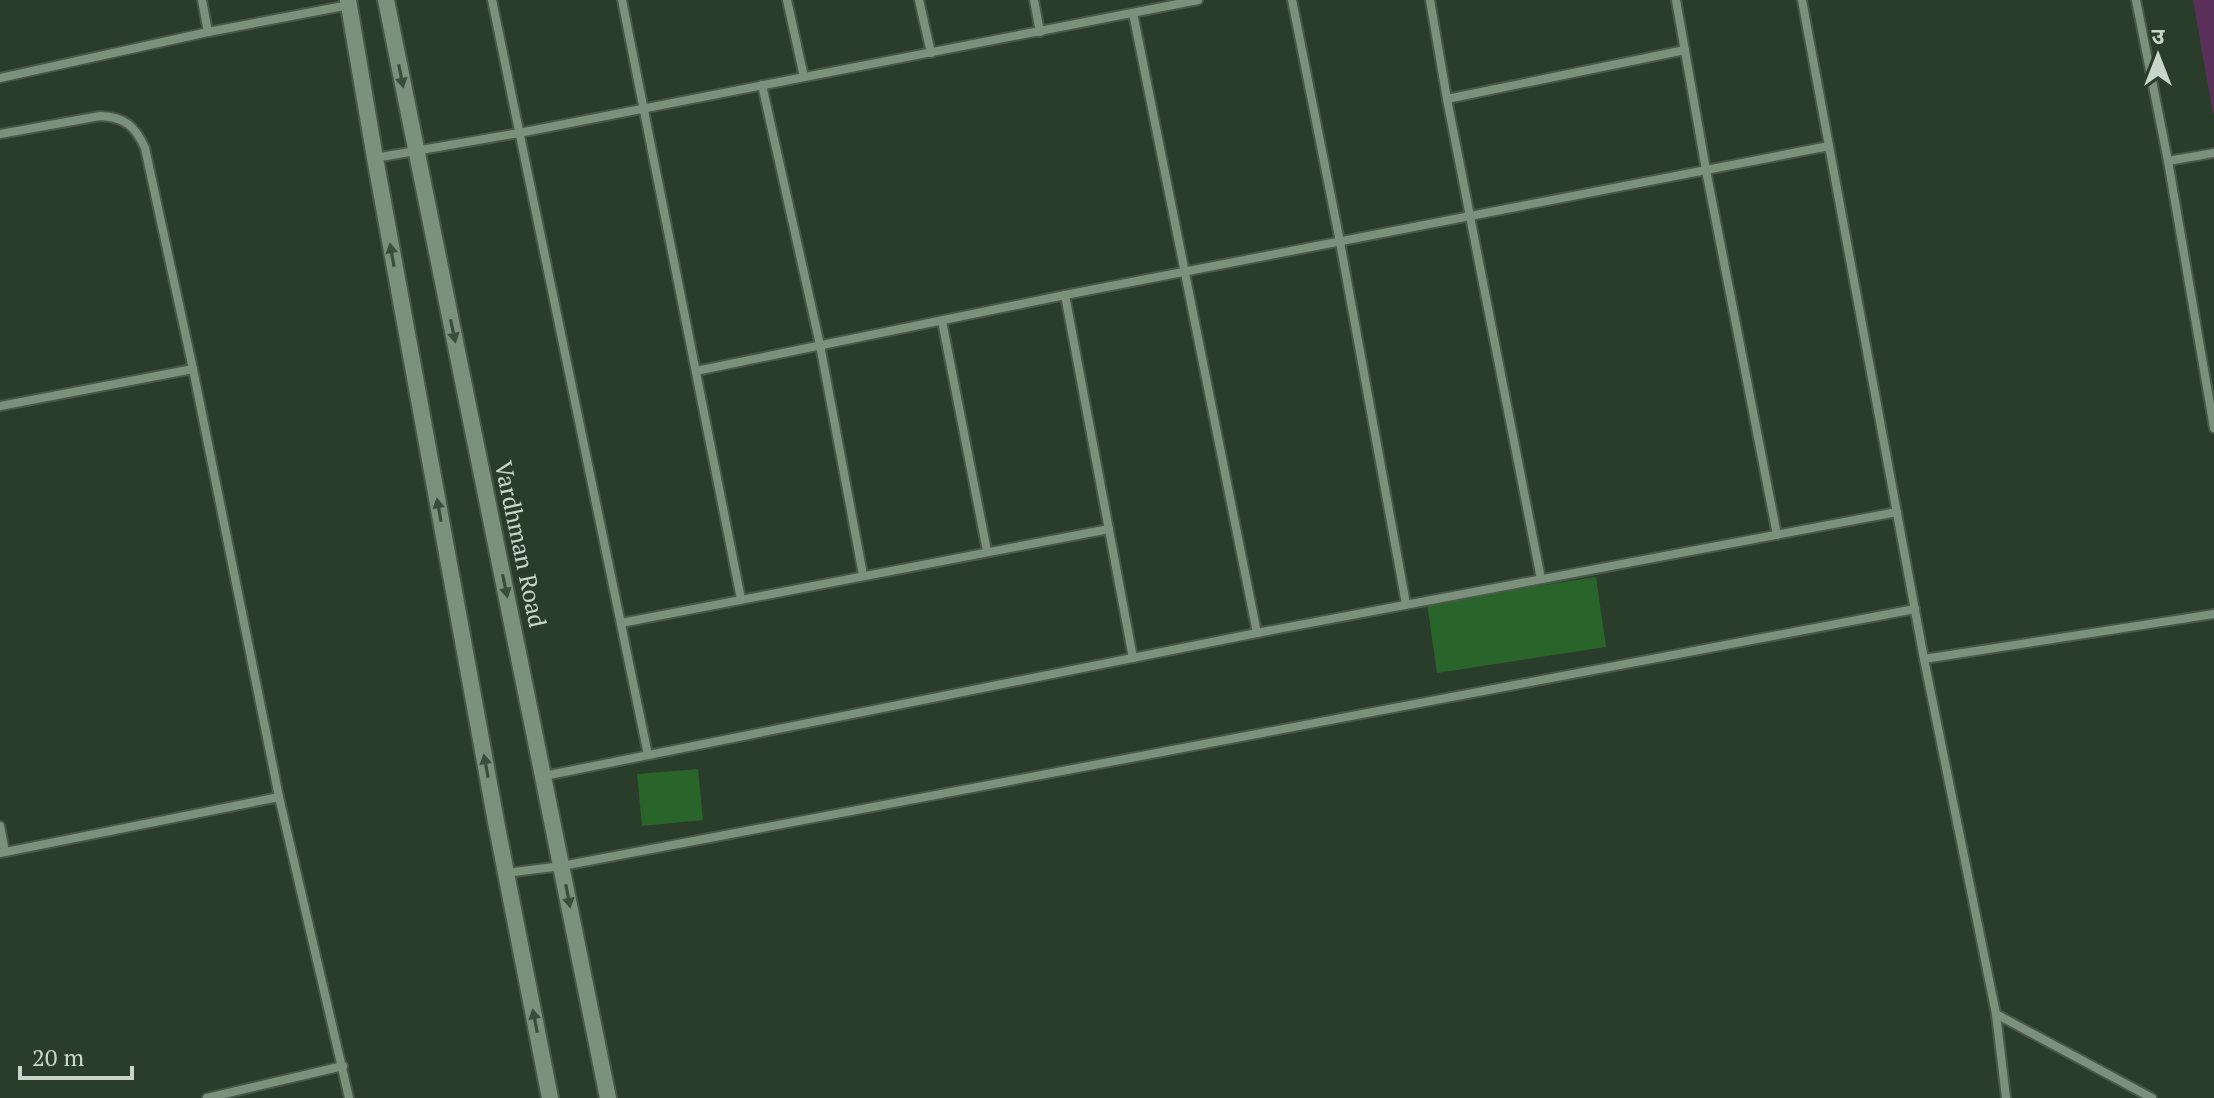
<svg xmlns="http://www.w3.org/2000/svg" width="2214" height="1098" font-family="'PT Serif','Noto Sans Devanagari',serif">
<rect width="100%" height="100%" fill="#2a3c2a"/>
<polygon fill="#5a305a" points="2193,0 2214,0 2214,114 2213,114"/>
<g fill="#29642b">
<polygon points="1596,577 1606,647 1437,673 1427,603"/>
<polygon points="698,769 703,820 642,826 637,774"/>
</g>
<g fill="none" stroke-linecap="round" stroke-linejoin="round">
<g stroke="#495849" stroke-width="12">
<g id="street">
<polyline points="202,0 208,32"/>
<polyline points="492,0 648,755"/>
<polyline points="622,0 741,599"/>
<polyline points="787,0 804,77"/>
<polyline points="919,0 931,53"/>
<polyline points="1034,0 1040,32"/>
<polyline points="1292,0 1340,242 1406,604"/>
<polyline points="1430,0 1447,99 1541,579"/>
<polyline points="1676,0 1706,170 1777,535"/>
<polyline points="1802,0 1924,659 1996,1014 2006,1098"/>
<polyline points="2136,0 2168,161 2214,428"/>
<polyline points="1133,13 1257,633"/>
<polyline points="0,78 208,32 349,5"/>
<polyline points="762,85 820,345 863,575"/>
<polyline points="1447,99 1685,50"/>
<path d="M 0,134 L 100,116 C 125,117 135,126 145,148 L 193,369 L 279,797 L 349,1098"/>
<polyline points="375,158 519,133 1198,0"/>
<polyline points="2168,161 2214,153"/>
<polyline points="1065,295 1133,658"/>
<polyline points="942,321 987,551"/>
<polyline points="696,371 1065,295 1829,146"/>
<polyline points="0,406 193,369"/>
<polyline points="621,623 1109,529"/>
<polyline points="1924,659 2214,614"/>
<polyline points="544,776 1257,633 1897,512"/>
<polyline points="0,826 5,852"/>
<polyline points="0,853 279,797"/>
<polyline points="506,873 562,866 1915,609"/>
<polyline points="1996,1014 2152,1098"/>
<polyline points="207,1098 343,1066"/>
</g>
</g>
<g stroke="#495849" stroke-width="20">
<g id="secondary">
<polyline points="348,0 375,158 496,822 550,1098"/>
<polyline points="386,0 608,1098"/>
</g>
</g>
<use href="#street" stroke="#7c917c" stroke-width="8"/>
<use href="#secondary" stroke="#7c917c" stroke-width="16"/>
</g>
<defs><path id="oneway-solid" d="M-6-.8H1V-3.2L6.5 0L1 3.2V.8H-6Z" transform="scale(2)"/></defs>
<g fill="#3a4d3a">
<use href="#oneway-solid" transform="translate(401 76) rotate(79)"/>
<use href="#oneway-solid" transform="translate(392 255) rotate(-100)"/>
<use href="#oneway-solid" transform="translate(453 331) rotate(78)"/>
<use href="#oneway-solid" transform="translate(439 510) rotate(-100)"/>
<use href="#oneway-solid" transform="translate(505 586) rotate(78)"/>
<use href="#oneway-solid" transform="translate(486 766) rotate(-100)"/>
<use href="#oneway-solid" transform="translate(568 896) rotate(79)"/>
<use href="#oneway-solid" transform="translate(535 1021) rotate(-101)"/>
</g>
<g text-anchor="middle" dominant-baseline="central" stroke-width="8" stroke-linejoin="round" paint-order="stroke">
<g font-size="24" fill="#cad5ca" stroke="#2a3c2a">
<text transform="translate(521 544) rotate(78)">Vardhman Road</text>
</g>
</g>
<g transform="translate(2158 56)" stroke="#2a3c2a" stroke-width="6" paint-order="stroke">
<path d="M0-6L14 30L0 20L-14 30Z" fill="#cad5ca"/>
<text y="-12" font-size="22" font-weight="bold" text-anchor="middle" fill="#cad5ca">उ</text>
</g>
<path d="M20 1066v12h112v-12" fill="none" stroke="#cad5ca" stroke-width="4"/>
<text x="32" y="1066" font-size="24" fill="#cad5ca" stroke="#2a3c2a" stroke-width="6" paint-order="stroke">20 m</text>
</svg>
